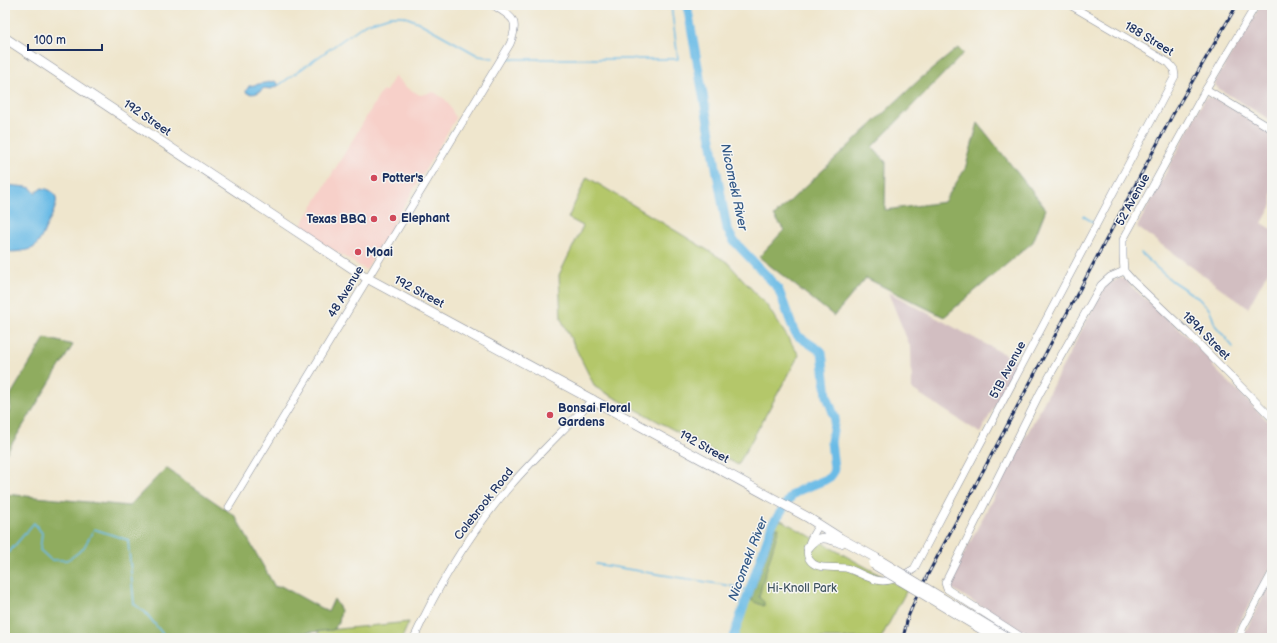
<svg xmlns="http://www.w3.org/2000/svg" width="1277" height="643" font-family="'Balsamiq Sans',sans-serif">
<rect width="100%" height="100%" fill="#f6f6f2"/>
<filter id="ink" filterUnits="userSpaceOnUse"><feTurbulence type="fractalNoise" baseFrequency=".025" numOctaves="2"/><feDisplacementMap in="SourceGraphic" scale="8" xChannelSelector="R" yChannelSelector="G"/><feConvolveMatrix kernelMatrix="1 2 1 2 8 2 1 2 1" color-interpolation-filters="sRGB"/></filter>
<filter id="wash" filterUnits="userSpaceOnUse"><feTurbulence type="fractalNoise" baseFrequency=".012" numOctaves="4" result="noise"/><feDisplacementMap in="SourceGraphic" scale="16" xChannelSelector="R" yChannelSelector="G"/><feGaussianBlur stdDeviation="0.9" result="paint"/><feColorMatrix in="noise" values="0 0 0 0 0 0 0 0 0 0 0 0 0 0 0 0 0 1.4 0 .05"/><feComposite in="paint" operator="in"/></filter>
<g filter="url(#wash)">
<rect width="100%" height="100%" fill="#efe6cd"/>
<polygon fill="#f7d0c9" points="395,76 406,87 420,95 434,92 446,100 456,118 366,270 299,229 382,91 386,91"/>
<g fill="#d2bec1">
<polygon points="1261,5 1272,5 1272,121 1219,89 1215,85 1216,80"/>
<polygon points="1208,97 1216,99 1272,133 1272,205 1262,223 1272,229 1272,264 1248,308 1137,227 1204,100"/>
<polygon points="1120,278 1126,280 1134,289 1172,322 1210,359 1214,368 1272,425 1272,564 1239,623 1233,638 1031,638 950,587 949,583 950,580 1105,286"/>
<polygon points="888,292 1019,362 980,433 912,389 911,349"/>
<polygon points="1272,579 1272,638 1242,638 1245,632"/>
</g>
<g fill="#b4c76a" stroke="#687b64">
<polygon points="587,177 727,262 768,307 799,355 738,465 595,387 561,319 559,275 583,226 568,218"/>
<polygon points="781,520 907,590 881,638 732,638 747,598 766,540 772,530"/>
<polygon points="409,622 402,638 316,638 319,631"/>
</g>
<g fill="#8fac5e" stroke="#556e5e">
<polygon points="958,48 964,53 872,147 886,162 885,210 944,202 965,169 978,123 1046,209 1033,242 944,317 866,278 834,316 759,257 784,230 774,216 919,80"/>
<polygon points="45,338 73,345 5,455 5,419 10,410 10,396"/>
<polygon points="166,468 235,516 275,587 281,586 328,612 334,599 341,610 339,622 333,630 281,635 279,638 5,638 5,494 129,506"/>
<polygon points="776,527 779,528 763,581 759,597 764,602 764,606 752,601 752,595"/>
</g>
<g fill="#6bbbe6" stroke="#4375a2">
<path d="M 275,81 L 279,85 L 271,89 L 264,88 C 258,93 255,95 247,93 L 246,91 L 249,86 Z"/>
<path d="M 5,185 L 27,187 L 31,188 L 35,193 L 42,188 C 67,192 53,213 46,227 C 43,234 39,244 33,248 C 26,251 12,253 5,251 Z"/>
</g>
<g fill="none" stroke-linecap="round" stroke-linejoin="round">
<g stroke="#6bbbe6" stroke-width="1.5">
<polyline points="506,59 678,59 671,5"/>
<polyline points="279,85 365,24 390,16 403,16 418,22 479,56 493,58"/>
<polyline points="1083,216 1093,222"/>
<polyline points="1141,253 1157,268 1172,281 1198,298 1210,310 1215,325 1233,347"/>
<polyline points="5,555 10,551 34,523 42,533 40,550 51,560 68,560 83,549 94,529 128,540 134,604 145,612 166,638"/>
<polyline points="596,564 731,586 750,591"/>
</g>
<polyline stroke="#6bbbe6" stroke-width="9" points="687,5 727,229 733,240 778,288 794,331 798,336 822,352 827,396 835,418 831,442 834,468 833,473 830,477 825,480 800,490 792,495 772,525 733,638"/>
</g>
</g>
<g filter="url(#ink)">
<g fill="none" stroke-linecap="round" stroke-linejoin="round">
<g stroke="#858a96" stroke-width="8">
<g id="minor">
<polyline points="1256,5 1206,89 1123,240 1123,256 1124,271 1133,281 1190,335 1272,418"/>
<polyline points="1206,89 1272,129"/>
<path d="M 229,507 L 510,44 C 520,19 513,18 493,5"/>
<path d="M 819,525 C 814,533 803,549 809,559 C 816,571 834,566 846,568 C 858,571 870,581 883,581 C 894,581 906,574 914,569 L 1175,76 L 1174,69 L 1169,63 L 1070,5"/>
<path d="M 414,638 C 439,583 472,530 511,485 C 537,455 566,428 593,399"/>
<polyline points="1023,638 947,589 945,583 1040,393 1101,285 1110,277 1124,271"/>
<polyline points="1239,638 1243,627 1272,573"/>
</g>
</g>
<g stroke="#858a96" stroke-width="10">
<g id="major">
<polyline points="5,38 367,278 637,424 807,517 840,538 876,558"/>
<path d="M 808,548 C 818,534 827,537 841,543"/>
</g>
</g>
<use href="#minor" stroke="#fff" stroke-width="7"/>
<use href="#major" stroke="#fff" stroke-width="9"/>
<g stroke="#1b2f5e" stroke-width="3">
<polyline id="rail" points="903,638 908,617 918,593 1172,116 1237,5"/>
</g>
<use href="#rail" stroke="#f6f6f2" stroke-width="1.5" stroke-dasharray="4.5" stroke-linecap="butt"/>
<g stroke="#858a96" stroke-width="10" stroke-linecap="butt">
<g id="major-bridge">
<polyline points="876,558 1008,638"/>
<polyline points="873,564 996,638"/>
</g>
</g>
<use href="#major-bridge" stroke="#fff" stroke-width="9"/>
</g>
</g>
<g fill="#d1495b" stroke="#f6f6f2" stroke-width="1.5">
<circle cx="374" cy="178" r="4"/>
<circle cx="393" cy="218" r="4"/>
<circle cx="374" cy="219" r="4"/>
<circle cx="358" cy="252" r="4"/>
<circle cx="550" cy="415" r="4"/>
</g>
<g text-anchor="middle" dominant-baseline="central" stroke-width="3" stroke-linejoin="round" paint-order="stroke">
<g font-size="12" fill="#1b2f5e" stroke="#f6f6f2">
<text transform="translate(1149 39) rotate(31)">188 Street</text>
<text transform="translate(147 118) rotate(34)">192 Street</text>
<text transform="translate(1133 200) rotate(-61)">52 Avenue</text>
<text transform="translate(346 292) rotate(-59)">48 Avenue</text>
<text transform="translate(419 292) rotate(28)">192 Street</text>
<text transform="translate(1206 336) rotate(45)">189A Street</text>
<text transform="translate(1008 370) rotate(-62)">51B Avenue</text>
<text transform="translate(704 447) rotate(29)">192 Street</text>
<text transform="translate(484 504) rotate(-52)">Colebrook Road</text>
</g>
<g font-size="12" font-weight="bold" fill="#1b2f5e" stroke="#f6f6f2" text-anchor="start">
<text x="382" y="178">Potter's</text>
<text x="401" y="218">Elephant</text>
<text x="366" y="219" text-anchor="end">Texas BBQ</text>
<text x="366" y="252">Moai</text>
<text x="558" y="408">Bonsai Floral<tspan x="558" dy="14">Gardens</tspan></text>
</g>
<g font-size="12" fill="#415561" stroke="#f6f6f2">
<text x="802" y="588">Hi-Knoll Park</text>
</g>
<g font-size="13" font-style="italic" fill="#335987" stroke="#f6f6f2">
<text transform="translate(734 187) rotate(78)">Nicomekl River</text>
<text transform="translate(748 559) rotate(-69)">Nicomekl River</text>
</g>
</g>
<rect width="1277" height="643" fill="none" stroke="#f6f6f2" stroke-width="20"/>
<path d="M28 44v6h74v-6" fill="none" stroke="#1b2f5e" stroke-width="2"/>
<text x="34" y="44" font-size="12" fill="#1b2f5e" stroke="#f6f6f2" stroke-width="3" paint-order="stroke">100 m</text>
</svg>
